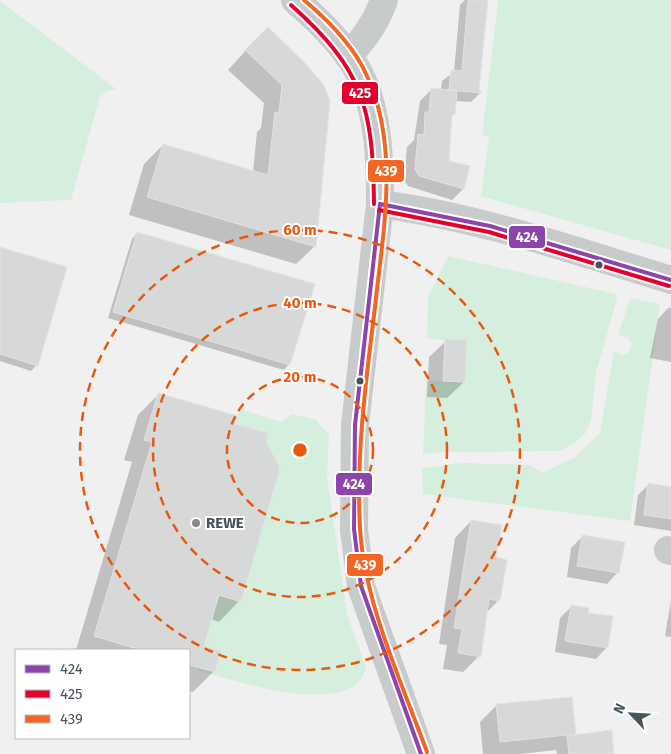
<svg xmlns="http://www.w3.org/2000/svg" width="671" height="754" font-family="'Fira Sans',sans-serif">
<rect width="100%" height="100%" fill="#f1f0f0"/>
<g fill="#d6eedd">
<polygon points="496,0 671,0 671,250 481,196 489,136 482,135 498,2"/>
<polygon points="0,1 116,89 101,93 71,200 0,203"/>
<polygon points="448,256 616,294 617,299 596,373 591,420 585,434 572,445 559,451 446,452 423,454 426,381 465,382 467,341 427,339 428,298"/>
<polygon points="630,298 660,304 630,521 423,494 422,468 463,463 530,465 542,473 574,458 600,433 614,351 623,356 629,352 632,343 628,338 618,335"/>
<path d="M 240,409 L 281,422 L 292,414 L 316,420 L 329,435 L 327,476 L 347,614 L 366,668 C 364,673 361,681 357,684 C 322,710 238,681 199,671 L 198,667 L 219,595 L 241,601 L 280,468 L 266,441 L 268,433 L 235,424 Z"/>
</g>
<g fill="#0003">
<polygon points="465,0 487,0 478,90 480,93 471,102 455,101 454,114 451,117 448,162 463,189 452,200 408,186 404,180 407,147 414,140 420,101 431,90 441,90 442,81 454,72 460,5"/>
<polygon points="249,47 303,62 315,246 296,264 129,215 144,164 163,145 253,172 257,132 261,128 264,103 228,70"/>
<polygon points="137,233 289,364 284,370 108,318 132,239"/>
<polygon points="0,248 37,365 31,371 0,361"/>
<polygon points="668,308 671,308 671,362 650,358 658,319"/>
<polygon points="446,341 465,342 464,382 447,398 427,397 429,357"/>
<polygon points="159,394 234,425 239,601 219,622 211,619 202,647 214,671 193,692 189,691 189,650 76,650 132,462 124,460 138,415"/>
<polygon points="649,484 671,488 671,531 634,525 638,495"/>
<polygon points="471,521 495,558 499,600 486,613 479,656 463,672 443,669 447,645 439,644 455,538"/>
<polygon points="582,537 618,572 607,584 567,577 571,548"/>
<polygon points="671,600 671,637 665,636"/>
<polygon points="571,607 587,614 607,647 596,659 555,652 560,618"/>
<polygon points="497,705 574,734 572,736 613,754 557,754 556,750 520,754 483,754 480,722"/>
</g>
<g fill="#d7d8d8" stroke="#e2e2e3">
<polygon points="468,0 488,0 479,89 482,93 449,90 451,70 462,71"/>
<polygon points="268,27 304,62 324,85 330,101 316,247 147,197 163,144 268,175 275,112 279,113 282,85 245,50"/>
<polygon points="431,88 457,91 455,115 452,114 449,161 470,166 464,189 419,176 415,169 418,134 424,135 425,112 429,112"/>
<polygon points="137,232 315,284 290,365 113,312"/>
<polygon points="0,247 67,267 38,366 0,354"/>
<polygon points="445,339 467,340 465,382 443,381"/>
<polygon points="158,393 238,416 235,424 268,433 266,441 280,468 241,602 219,595 204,646 221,651 215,672 189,665 189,650 141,650 94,636 152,442 144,440"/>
<polygon points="648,483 671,487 671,519 644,515"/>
<polygon points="471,520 502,525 496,557 507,560 500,601 489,599 481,657 458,653 462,629 454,628"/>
<polygon points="582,535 625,542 619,573 577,566"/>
<polygon points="571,605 589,608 588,613 613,616 608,648 565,641"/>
<polygon points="572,697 576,734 500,742 496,704"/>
<polygon points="612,730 614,754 569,754 567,736"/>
</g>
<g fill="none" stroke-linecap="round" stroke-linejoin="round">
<g stroke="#c7cbcc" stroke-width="28">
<path d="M 295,0 C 318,20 350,51 362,79 C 379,117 380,163 380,204 L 355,425 L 354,529 L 361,586 L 421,754"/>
<path d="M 348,56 C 364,39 376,23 384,0"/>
<path d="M 380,204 C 479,217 575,251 671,280"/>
<polyline points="668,550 671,551"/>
</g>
<g stroke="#fff" stroke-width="8">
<g id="bus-1">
<polyline points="380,204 355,425 354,529 361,586 421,754"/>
<polyline points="380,204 490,226 671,280"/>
</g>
</g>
<g stroke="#fff" stroke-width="8">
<g id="bus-2">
<path d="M 291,5 C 364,70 373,108 374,204"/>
<polyline points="379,210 489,232 669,286"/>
</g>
</g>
<g stroke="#fff" stroke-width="8">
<path id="bus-3" d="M 304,0 C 329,21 354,46 367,76 C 400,147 383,232 375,307 C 366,380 356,454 360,528 C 364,602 402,683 427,752"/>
</g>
<use href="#bus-1" stroke="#8e44ad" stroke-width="4"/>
<use href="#bus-2" stroke="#e4002b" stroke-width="4"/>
<use href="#bus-3" stroke="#f26522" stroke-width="4"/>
</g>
<g fill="none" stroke="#e8590c" stroke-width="2.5" stroke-dasharray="9 6">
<circle cx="300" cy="450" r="73"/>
<circle cx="300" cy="450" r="147"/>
<circle cx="300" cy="450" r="220"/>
</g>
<g fill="#48545c" stroke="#fff" stroke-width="2">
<circle cx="599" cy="265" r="4.5"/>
<circle cx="360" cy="381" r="4.5"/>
</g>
<circle fill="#838b90" stroke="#fff" stroke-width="2" cx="196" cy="523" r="5"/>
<g text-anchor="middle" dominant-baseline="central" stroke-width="4" stroke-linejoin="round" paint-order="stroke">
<g font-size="15" font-weight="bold" fill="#48545c" stroke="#fff" text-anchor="start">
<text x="206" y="523">REWE</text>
</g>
</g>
<circle cx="300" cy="450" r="8" fill="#e8590c" stroke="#fff" stroke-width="2.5"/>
<g font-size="15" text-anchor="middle" font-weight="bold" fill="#e8590c" stroke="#fff" stroke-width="4" stroke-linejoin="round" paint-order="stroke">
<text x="300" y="235">60 m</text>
<text x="300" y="308">40 m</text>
<text x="300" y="382">20 m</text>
</g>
<g stroke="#fff" stroke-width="2">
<rect x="341" y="81" width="38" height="24" rx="5" fill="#e4002b"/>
<rect x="367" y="159" width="38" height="24" rx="5" fill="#f26522"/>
<rect x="508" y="225" width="38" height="24" rx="5" fill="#8e44ad"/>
<rect x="335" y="472" width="38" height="24" rx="5" fill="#8e44ad"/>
<rect x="346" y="553" width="38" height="24" rx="5" fill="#f26522"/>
</g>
<g font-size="14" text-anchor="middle" font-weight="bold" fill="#fff">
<text x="360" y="98">425</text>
<text x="386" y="176">439</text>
<text x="527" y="242">424</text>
<text x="354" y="489">424</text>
<text x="365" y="570">439</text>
</g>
<rect x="15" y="649" width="175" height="90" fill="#ffffff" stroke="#b6bbbe"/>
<rect x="25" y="665" width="25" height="8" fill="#8e44ad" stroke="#b6bbbe"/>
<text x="60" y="674" font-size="15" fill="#48545c">424</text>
<rect x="25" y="690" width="25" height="8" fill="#e4002b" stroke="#b6bbbe"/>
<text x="60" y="699" font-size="15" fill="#48545c">425</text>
<rect x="25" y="715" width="25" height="8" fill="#f26522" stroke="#b6bbbe"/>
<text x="60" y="724" font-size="15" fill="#48545c">439</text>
<g transform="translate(631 714) rotate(295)" stroke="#ffffff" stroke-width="4" paint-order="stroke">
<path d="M0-4L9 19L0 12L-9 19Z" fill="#48545c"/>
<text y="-8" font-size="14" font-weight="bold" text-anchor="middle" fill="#48545c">N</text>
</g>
</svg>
